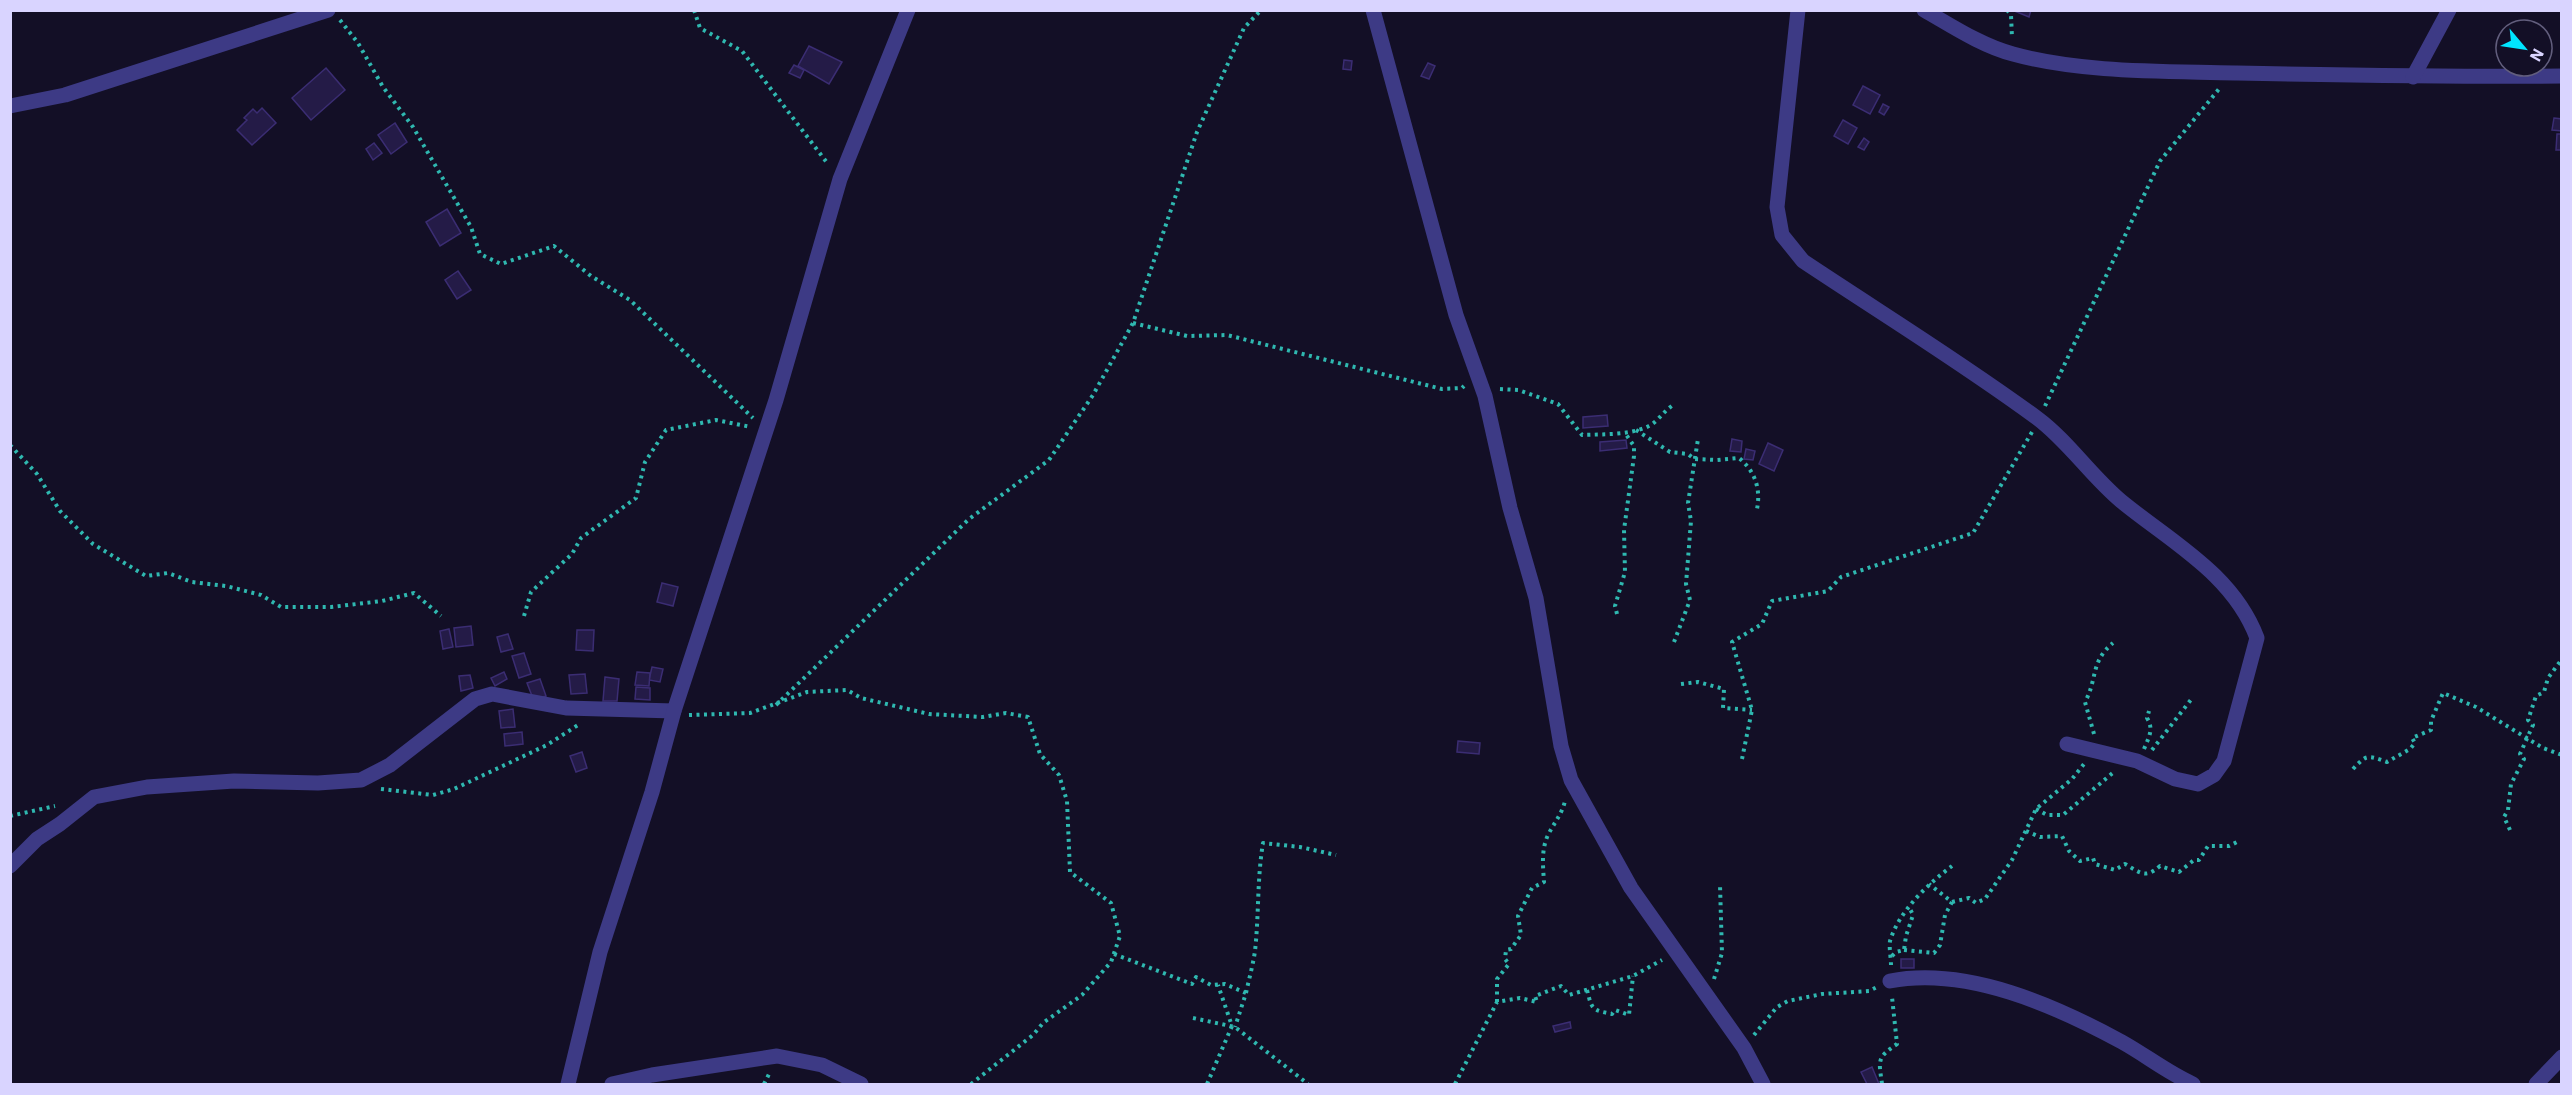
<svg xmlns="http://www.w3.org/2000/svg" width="2572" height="1095" font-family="'IBM Plex Sans',sans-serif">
<rect width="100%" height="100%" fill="#130f26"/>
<g fill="#241b47" stroke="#3b2d73" stroke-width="1.5">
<polygon points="2012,10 2031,10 2029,17"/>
<polygon points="809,46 842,62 829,84 798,66"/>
<polygon points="1344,60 1352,61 1351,70 1343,69"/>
<polygon points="1428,63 1435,66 1429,79 1421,76"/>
<polygon points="794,65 804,70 800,78 789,73"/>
<polygon points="326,68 345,90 311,120 292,98"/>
<polygon points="1863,86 1880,95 1870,114 1853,105"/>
<polygon points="1883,104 1889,107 1884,115 1879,112"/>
<polygon points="262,108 276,123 252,145 237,130 247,120 244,118 253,109 257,113"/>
<polygon points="2554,118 2562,119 2562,131 2552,130"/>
<polygon points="1843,120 1857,128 1848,144 1834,136"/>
<polygon points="395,123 407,142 391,154 378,135"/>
<polygon points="2557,134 2562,134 2562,150 2556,150"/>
<polygon points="1864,138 1869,142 1864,150 1858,147"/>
<polygon points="374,143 382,153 373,160 366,149"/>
<polygon points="447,209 461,233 440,246 426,222"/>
<polygon points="458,271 471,290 457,299 445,280"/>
<polygon points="1607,415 1608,426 1583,428 1583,417"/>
<polygon points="1732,439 1742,441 1741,452 1730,451"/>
<polygon points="1626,440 1627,448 1600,451 1600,442"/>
<polygon points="1768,443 1783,450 1774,471 1759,464"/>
<polygon points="1746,449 1755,451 1753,460 1744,459"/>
<polygon points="662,583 678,587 673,606 657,602"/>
<polygon points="471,626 473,645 456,647 454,628"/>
<polygon points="449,629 453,647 443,649 440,631"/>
<polygon points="577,630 594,630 593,651 576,650"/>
<polygon points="508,634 513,649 501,652 497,637"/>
<polygon points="524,653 531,674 519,678 512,656"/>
<polygon points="652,667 663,669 660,682 649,680"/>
<polygon points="504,672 507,679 495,686 491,678"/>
<polygon points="637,672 650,673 649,686 635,685"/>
<polygon points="585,674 587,693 571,694 569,675"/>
<polygon points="470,675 473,688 461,691 459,676"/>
<polygon points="605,677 619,679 617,701 603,701"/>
<polygon points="540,679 546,696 534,701 527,683"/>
<polygon points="636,687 650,688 650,700 635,699"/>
<polygon points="513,709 515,727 501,728 499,711"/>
<polygon points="522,732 523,744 505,746 504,734"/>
<polygon points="1458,741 1480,743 1479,754 1457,752"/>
<polygon points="582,752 587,768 576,772 570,756"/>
<rect x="1901" y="959" width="13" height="9"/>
<polygon points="1570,1022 1571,1028 1555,1032 1553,1026"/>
<polygon points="1872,1067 1879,1084 1867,1084 1861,1072"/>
</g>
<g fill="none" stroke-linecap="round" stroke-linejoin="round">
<g stroke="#2fb8b0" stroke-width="4" stroke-dasharray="3 4.5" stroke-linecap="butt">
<polyline points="694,10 700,28 742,51 828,164"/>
<polyline points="2007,10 2011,15 2012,38"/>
<polyline points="340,20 358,43 383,87 413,127 471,227 480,254 501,264 554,246 591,276 630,300 753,418"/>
<polyline points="1133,323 1187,336 1227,335 1442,389 1462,388 1464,386"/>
<path d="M 1500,389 L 1518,390 L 1558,404 L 1582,435 C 1602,434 1640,436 1656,421 C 1662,415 1666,410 1673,405"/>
<polyline points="2045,406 2160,161 2219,89"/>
<path d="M 1636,430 L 1670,452 L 1688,454 L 1694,459 L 1717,460 L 1739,458 C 1755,471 1761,489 1757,509"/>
<polyline points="10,445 37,474 60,511 93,544 146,576 168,573 192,582 226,586 261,595 281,607 331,607 382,601 414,593 441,616"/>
<polyline points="1617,614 1615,606 1625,572 1624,530 1634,456 1634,446 1625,433"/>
<polyline points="524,616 531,592 572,554 581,538 636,498 645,462 666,430 716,420 751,427"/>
<polyline points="1674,642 1690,600 1686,584 1691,521 1688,503 1698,439"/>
<polyline points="1681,684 1698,682 1724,689 1723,708 1752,710"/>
<polyline points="776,705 969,519 1049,460 1093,395 1133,323 1197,132 1244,28 1261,10"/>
<polyline points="689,715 750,713 807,692 847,690 861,698 929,714 983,717 1006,713 1028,717 1040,754 1059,775 1067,801 1070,872 1111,903 1120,936 1111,962 1082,995 1043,1023 1033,1035 971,1084"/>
<path d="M 2094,734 L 2085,702 C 2098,678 2090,662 2113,643"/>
<path d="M 2144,749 C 2149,737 2154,729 2147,718 L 2149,711"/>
<polyline points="2152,750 2193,697"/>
<polyline points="1742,759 1752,710 1732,642 1762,624 1772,601 1828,591 1841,577 1973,533 2032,432"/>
<path d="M 2353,769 C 2367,754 2367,755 2387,762 L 2410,749 L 2415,743 L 2412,738 L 2431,730 L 2431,721 L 2443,693 L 2476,707 L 2543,748 L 2562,755"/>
<polyline points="381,789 433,795 454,789 547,745 578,725"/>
<polyline points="2036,809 2047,815 2063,815 2115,771"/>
<polyline points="10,816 55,806"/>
<polyline points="2510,830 2504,817 2508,810 2511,784 2524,759 2520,754 2533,725 2528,720 2536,696 2544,692 2548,678 2562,659"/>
<path d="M 2026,831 L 2040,837 L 2062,836 L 2069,851 L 2080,861 L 2093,858 L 2095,864 L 2115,870 L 2125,864 C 2141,873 2145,879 2160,866 L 2179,872 L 2194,860 L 2199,860 L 2208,846 L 2229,846 L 2237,842"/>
<polyline points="1952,902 1969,898 1976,903 1985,899 2012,860 2036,809 2072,779 2084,764"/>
<polyline points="1904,950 1934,953 1940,945 1945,915 1952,902 1929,884"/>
<polyline points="1114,954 1192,984 1196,977 1211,985 1225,984 1246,993 1235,1027"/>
<polyline points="1892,956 1896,952 1904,950 1906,936 1913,915 1909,907"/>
<path d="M 1891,965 C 1891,958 1889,948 1890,941 C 1899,911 1928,884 1952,866"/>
<polyline points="1714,979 1722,953 1720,885"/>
<path d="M 1587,990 C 1592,1010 1592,1010 1612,1014 L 1615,1010 L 1629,1015 L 1633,976"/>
<path d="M 1246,993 C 1249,979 1253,965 1255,951 C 1259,915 1257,879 1263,843 L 1300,847 L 1336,855"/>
<path d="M 1497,1002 L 1497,979 L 1509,964 L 1505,959 L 1506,950 L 1511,949 L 1521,935 L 1518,916 L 1532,888 L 1544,882 C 1543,866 1541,850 1548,835 C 1554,823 1562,814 1565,801"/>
<polyline points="1193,1018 1235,1027 1308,1084"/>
<polyline points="1754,1035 1777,1007 1788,1001 1822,994 1869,991 1877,987"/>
<polyline points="764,1084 769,1074"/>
<polyline points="1207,1084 1232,1026 1218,985"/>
<polyline points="1455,1084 1497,1002 1520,998 1537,1002 1535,996 1561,986 1569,995 1633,976 1662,960"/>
<path d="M 1882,1084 C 1879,1061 1876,1058 1897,1044 L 1892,997"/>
</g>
<g stroke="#3d3a85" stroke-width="15">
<polyline points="1373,10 1456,315 1485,396 1510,508 1536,598 1561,746 1571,780 1631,888 1744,1048 1763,1084"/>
<path d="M 1798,10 L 1777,207 L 1782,235 L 1803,261 C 1881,313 1961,362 2037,418 C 2068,441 2091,476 2121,501 C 2171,542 2233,574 2257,638 L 2224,761 L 2214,775 L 2198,784 L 2175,779 L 2137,761 L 2067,744"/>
<path d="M 1924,10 C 1952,26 1982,46 2013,54 C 2081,73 2164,71 2235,73 C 2344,75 2452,77 2562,76"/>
<polyline points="2413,77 2449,10"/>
<polyline points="10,106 65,95 328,10"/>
<polyline points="10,866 37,839 60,824 94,797 147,787 234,781 318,783 361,780 390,765 475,699 492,694 566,708 674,711"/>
<path d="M 1890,981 C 1967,966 2056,1006 2122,1042 C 2147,1056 2168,1073 2193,1084"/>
<polyline points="568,1084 600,952 652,792 674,711 776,400 840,179 908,10"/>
<polyline points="612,1084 652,1075 777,1056 822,1065 861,1084"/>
<polyline points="2536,1084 2562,1057"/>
</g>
</g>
<rect width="2572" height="1095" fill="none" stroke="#d9d4ff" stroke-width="24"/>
<g transform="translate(2524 48) rotate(119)"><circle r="28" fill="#130f26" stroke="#625e7d" stroke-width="1.5"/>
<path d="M0-4.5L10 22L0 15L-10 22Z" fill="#00e5ff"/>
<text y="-9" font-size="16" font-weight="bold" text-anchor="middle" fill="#d9d4ff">N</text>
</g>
</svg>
